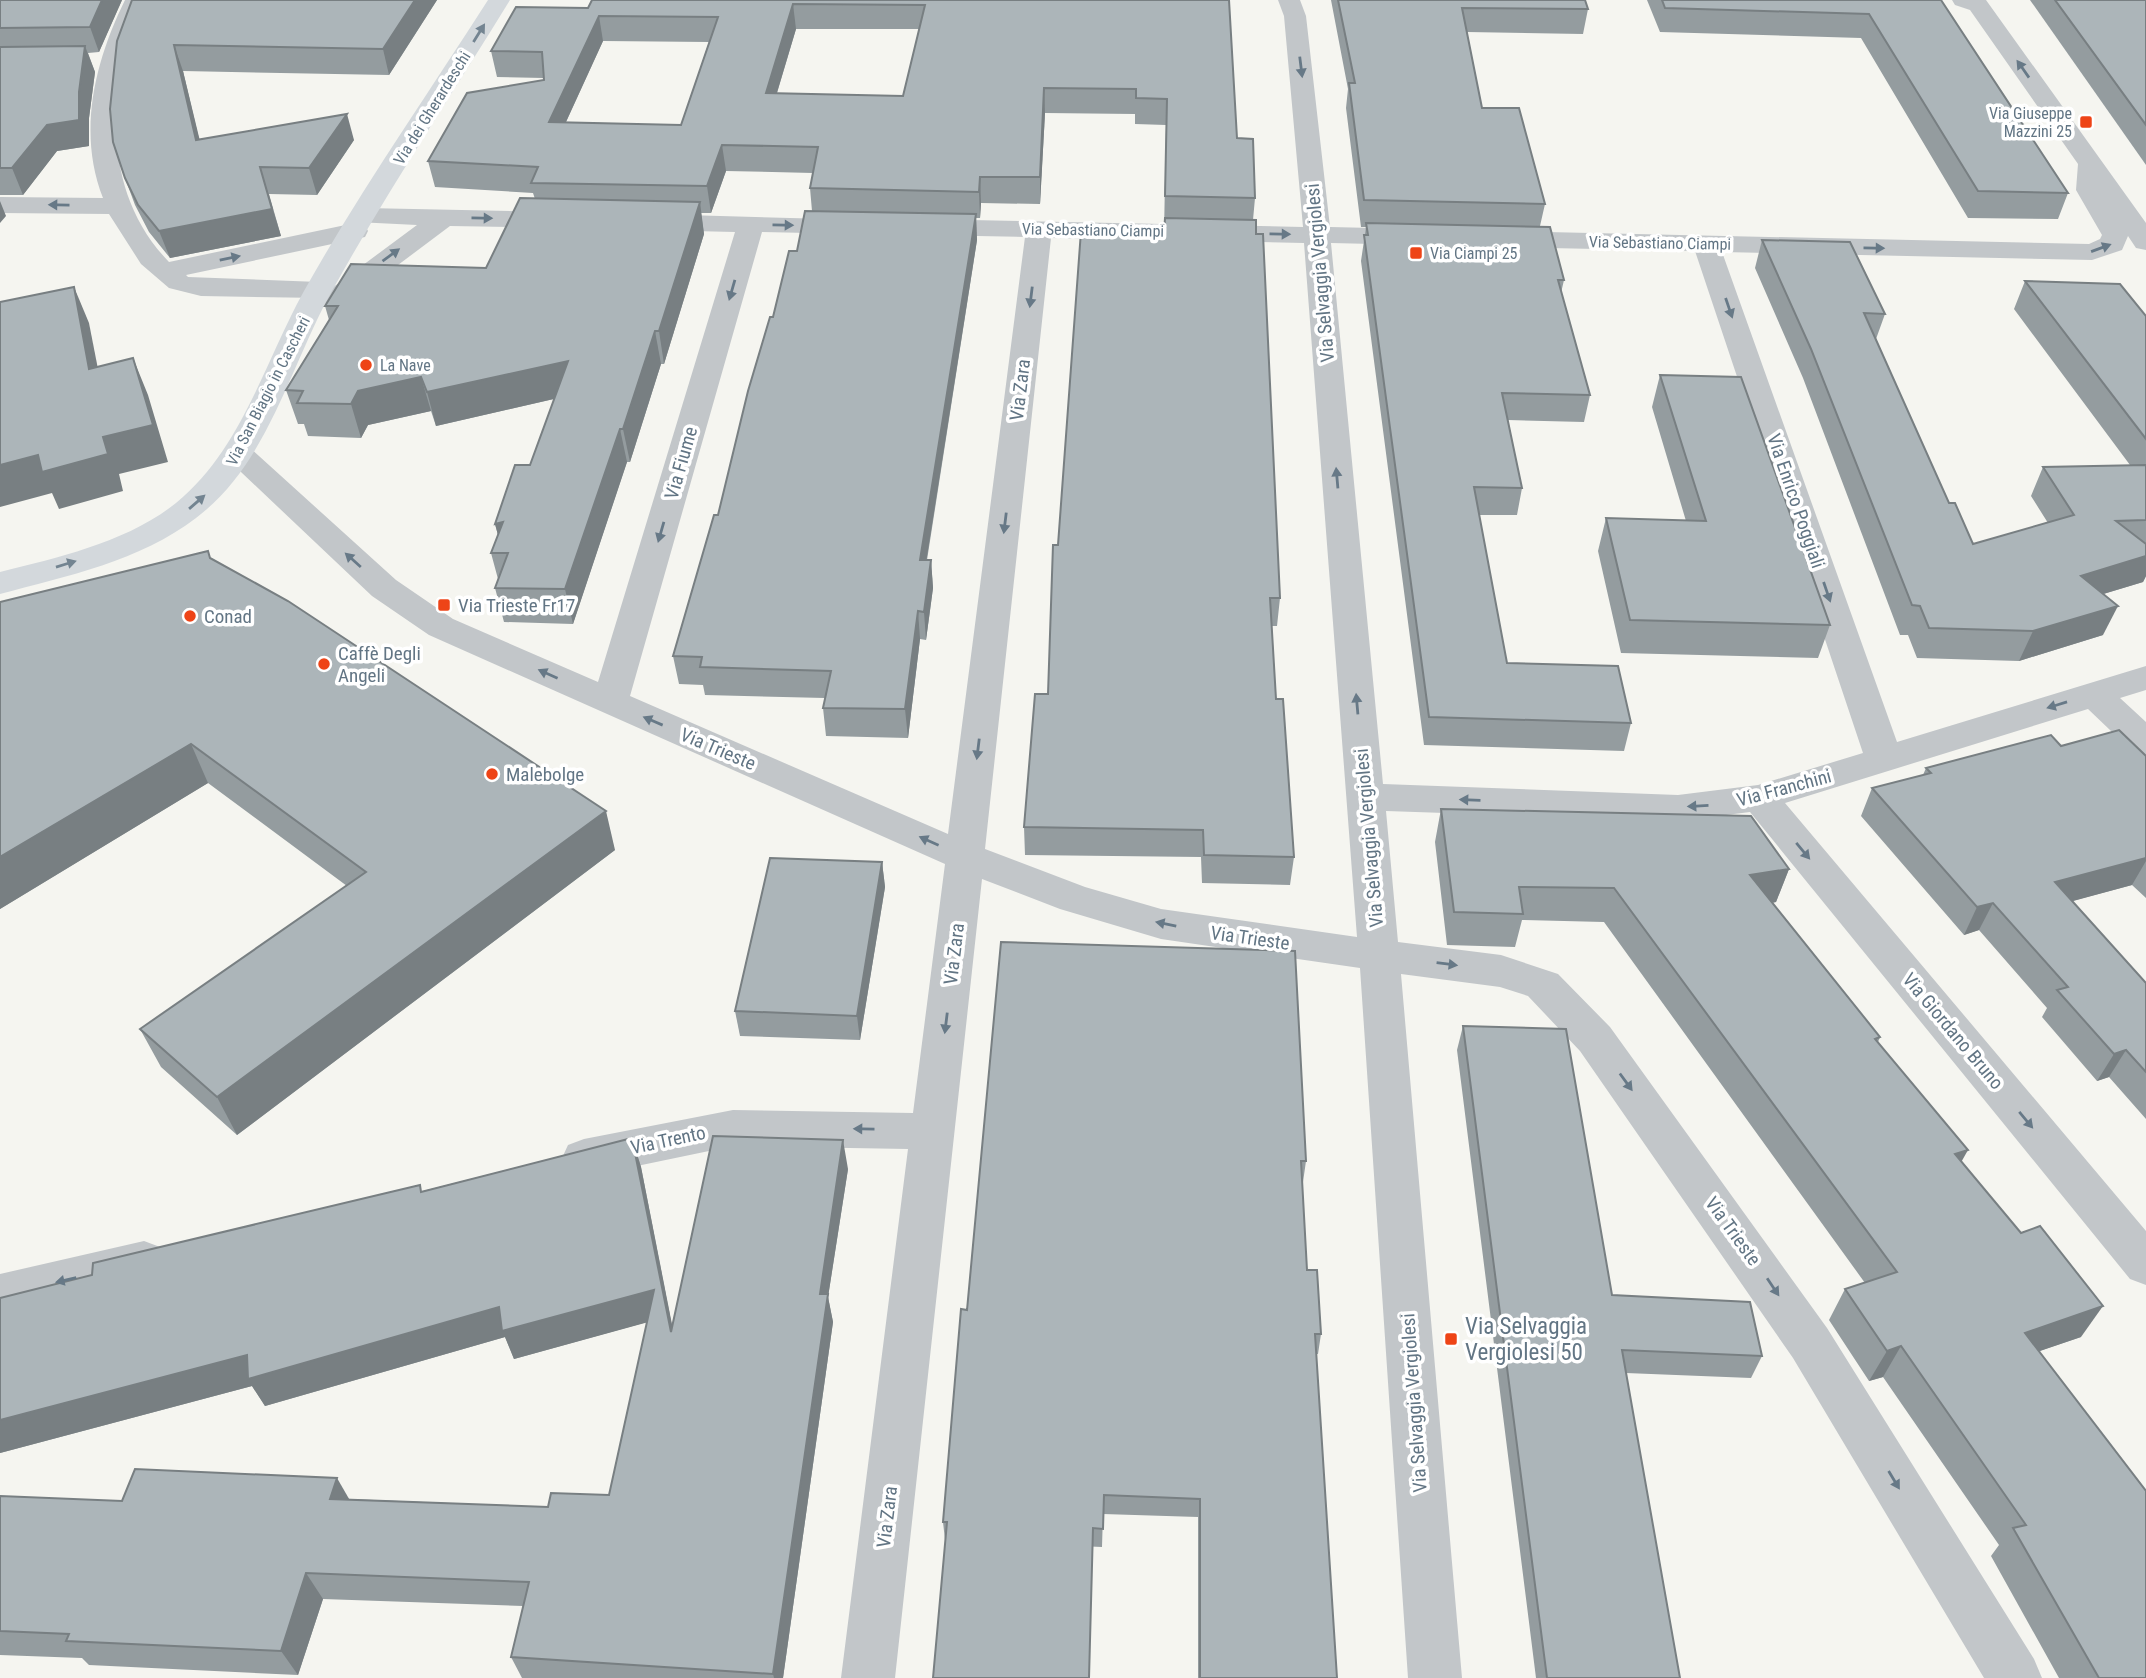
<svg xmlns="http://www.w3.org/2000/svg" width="2146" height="1678" font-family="'Roboto Condensed',sans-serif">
<rect width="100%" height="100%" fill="#f5f5f0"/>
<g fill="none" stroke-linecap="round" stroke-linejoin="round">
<g fill="#c2c6c9" fill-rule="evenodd">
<path d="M 125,0 L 147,0 C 107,85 99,189 169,262 L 355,223 L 365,225 L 368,231 L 365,237 L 186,275 L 188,277 L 319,282 L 332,288 L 417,225 L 356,222 L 352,216 L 356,210 L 365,208 L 562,212 L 571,214 L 575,220 L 571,226 L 562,228 L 450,226 L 346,304 L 336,306 L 326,304 L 322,298 L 201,296 L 169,288 L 141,264 L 109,214 L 0,213 L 0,197 L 103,198 C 77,132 95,61 125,0 Z"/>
<path d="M 1278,0 L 1300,0 L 1306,16 L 1330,227 L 1416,229 L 1426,231 L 1430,237 L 1426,243 L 1416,245 L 1331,243 L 1383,784 L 1678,795 L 1758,785 L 1863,753 L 1695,251 L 1501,247 L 1491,245 L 1487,239 L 1491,233 L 1501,231 L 2089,244 L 2100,239 L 2102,235 L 2076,190 L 2078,164 L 1970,10 L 1955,5 L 1952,0 L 1986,0 L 2146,223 L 2146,250 L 2136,248 L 2128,236 L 2122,250 L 2092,260 L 1722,252 L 1897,742 L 2146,666 L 2146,690 L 2120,698 L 2146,722 L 2146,756 L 2133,752 L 2088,709 L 1785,803 L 2146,1231 L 2146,1285 L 2130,1279 L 1750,812 L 1678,821 L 1386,811 L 1398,942 L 1501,955 L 1558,974 L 1610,1027 L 1827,1328 L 2034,1659 L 2042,1678 L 1984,1678 L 1793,1358 L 1580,1051 L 1528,996 L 1500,987 L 1401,974 L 1462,1678 L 1408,1678 L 1360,968 L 1161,939 L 1060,909 L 982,879 L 895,1678 L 841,1678 L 908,1149 L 733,1146 L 584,1177 L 568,1171 L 562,1158 L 568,1145 L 584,1139 L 733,1110 L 913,1113 L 945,864 L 429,635 L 372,596 L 222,454 L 227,447 L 238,445 L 249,447 L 396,580 L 453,619 L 598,682 L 735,232 L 650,230 L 641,228 L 637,222 L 641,216 L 650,214 L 865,220 L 869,226 L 865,232 L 856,234 L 762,232 L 630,696 L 948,834 L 1025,237 L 923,235 L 914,233 L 910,227 L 914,221 L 923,219 L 1303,227 L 1284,16 ZM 1051,238 L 1304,243 L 1357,937 L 1161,909 L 1085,887 L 985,849 Z"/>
<polygon points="144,1241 160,1247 167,1261 160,1275 0,1316 0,1274"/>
</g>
<path fill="#d3d8dc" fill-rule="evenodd" d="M 488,0 L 510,0 C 451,96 388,190 333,289 C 290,365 269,463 196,518 C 140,561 67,576 0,594 L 0,572 C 60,557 127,542 176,503 C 242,449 264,363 304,291 C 360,191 426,97 488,0 Z"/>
</g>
<g fill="#949c9f" fill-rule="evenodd">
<polygon points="0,0 122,0 99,52 88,53 95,72 89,118 89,146 57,151 23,195 0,195"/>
<polygon points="132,0 437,0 389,75 183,71 199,139 354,140 317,195 269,194 281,236 170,258 149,232 135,205 125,178"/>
<path d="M 592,0 L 1229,0 L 1237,138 L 1255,198 L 1253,220 L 1280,598 L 1277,626 L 1272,626 L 1276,699 L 1294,857 L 1290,885 L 1202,883 L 1201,857 L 1025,855 L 1024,827 L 1048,694 L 1058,545 L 1164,234 L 1166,125 L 1135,124 L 1135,114 L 1045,113 L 1040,204 L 981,203 L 980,218 L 976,218 L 977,240 L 927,560 L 931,560 L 933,588 L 926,640 L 920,639 L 908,738 L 826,736 L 823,708 L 825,698 L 705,695 L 703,685 L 679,684 L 673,656 L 718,515 L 773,317 L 812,211 L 810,188 L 813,173 L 726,171 L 711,213 L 701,213 L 704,234 L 664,364 L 661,364 L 630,462 L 627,462 L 573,624 L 504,622 L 495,588 L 498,579 L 491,553 L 498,535 L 495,524 L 530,465 L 554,399 L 436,426 L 431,411 L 368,425 L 361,438 L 308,436 L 304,424 L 298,424 L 286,390 L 329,320 L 325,306 L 486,268 L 535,199 L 533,193 L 435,187 L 428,161 L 544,80 L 544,78 L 497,77 L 491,51 L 588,8 ZM 796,29 L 919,29 L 903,96 L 777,93 ZM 603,41 L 709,42 L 681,125 L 566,122 Z"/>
<polygon points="1331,0 1585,0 1588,9 1583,34 1467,32 1482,108 1545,204 1540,226 1564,280 1561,293 1590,395 1584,422 1508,420 1522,488 1517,515 1479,515 1507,663 1631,723 1624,751 1424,745 1361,261 1366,227 1361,227 1346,108 1348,89"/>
<polygon points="1647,0 1941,0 2068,193 2058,219 1968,218 1861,38 1660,32"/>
<polygon points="2030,0 2146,0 2146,165"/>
<polygon points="1762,240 1885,314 1876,339 1949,503 1973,544 2048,523 2031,496 2043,467 2130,465 2014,309 2025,281 2146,316 2146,576 2143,582 2103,594 2103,635 2019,661 1917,658 1908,635 1900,635 1803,378 1755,268"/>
<polygon points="1660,375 1830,625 1818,658 1621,653 1598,551 1606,518 1686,521 1652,407"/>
<polygon points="211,558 615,850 237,1135 161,1067 140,1029 347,886 208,783 0,909 0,602"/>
<polygon points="2061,746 2146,756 2146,898 2132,885 2072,901 2146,983 2146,1119 2109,1077 2097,1081 2042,1017 2047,1008 1979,930 1964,935 1861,816 1872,788 1923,775 1926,768"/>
<polygon points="1441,809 1789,869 1776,902 1772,903 1880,1037 1878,1042 1961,1161 2081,1337 2039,1351 2146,1678 2059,1678 1991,1556 1999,1545 1883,1377 1869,1381 1829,1320 1845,1289 1865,1283 1604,922 1522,920 1515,947 1447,945 1435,842"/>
<polygon points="882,862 885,887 860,1040 740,1036 735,1011"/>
<polygon points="1001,942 1306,1161 1303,1182 1302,1182 1307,1270 1321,1334 1318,1354 1316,1354 1337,1678 1198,1678 1198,1517 1103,1514 1102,1547 945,1540 943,1522 967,1310"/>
<polygon points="1463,1026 1612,1295 1762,1356 1751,1378 1626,1373 1680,1678 1536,1678 1457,1050"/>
<polygon points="632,1138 641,1167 672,1326 848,1169 828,1297 833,1322 783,1678 522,1678 511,1657 523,1606 323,1599 298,1675 89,1665 82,1658 0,1655 0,1496 122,1501 349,1499 548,1507 609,1495 647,1322 514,1359 505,1337 265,1406 252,1386 0,1453 0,1298"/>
</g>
<g fill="#787f82">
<polygon points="102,0 122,0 99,52 90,27"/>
<polygon points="415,0 437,0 389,75 383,49"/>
<polygon points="793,4 796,29 769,119 766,93"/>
<polygon points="599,16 603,41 554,148 549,122"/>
<polygon points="174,45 183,71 206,166 196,140"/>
<polygon points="85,46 95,72 89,118 89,146 57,151 23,195 12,168 47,125 79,92"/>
<polygon points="1044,88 1045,113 1040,204 1040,177"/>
<polygon points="347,114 354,140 317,195 309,168"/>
<polygon points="722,145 726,171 711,213 707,186"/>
<polygon points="260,167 281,236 170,258 159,231"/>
<polygon points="980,177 981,203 980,218 979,192"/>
<polygon points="0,201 6,216 0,223"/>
<polygon points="700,202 704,234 664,364 659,331"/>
<polygon points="976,214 977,240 922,588 920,560"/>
<polygon points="74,287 89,323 105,405 89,369"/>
<polygon points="655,331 661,364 630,462 623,429"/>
<polygon points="133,358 148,395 168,462 119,474 123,491 59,509 52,493 0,507 0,465 103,437"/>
<polygon points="568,361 575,394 436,426 427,392"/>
<polygon points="421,377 431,411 368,425 361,438 351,404 358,391"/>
<polygon points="620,429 627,462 573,624 565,589"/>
<polygon points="503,522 508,553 503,553 495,524"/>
<polygon points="2146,556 2146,576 2143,582 2067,605 2081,576"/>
<polygon points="931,560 933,588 926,640 924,612"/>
<polygon points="2118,606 2103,635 2019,661 2033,631"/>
<polygon points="918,611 920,639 908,738 905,709"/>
<polygon points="191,744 208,783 0,909 0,857"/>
<polygon points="606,811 615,850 237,1135 217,1097"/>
<polygon points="2146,858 2146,861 2132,885 2040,910 2055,882"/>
<polygon points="882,862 885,887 860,1040 857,1016"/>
<polygon points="1789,869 1776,902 1738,908 1750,875"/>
<polygon points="1993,903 1979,930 1964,935 1977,907"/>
<polygon points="2126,1050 2109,1077 2097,1081 2114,1054"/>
<polygon points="632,1138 641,1167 679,1360 671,1332"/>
<polygon points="843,1140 848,1169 828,1297 833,1322 783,1678 774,1678 773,1674 820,1294"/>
<polygon points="1968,1150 1950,1182 1955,1154"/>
<polygon points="654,1290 663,1318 514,1359 505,1337 265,1406 252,1386 0,1453 0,1420 247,1355 499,1307"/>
<polygon points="2103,1306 2081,1337 2005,1363 2025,1333"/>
<polygon points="1901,1346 1883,1377 1869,1381 1887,1351"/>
<polygon points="337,1478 352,1504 330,1499"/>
<polygon points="306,1573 323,1599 298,1675 281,1651"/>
</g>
<g fill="#acb5b9" stroke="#787f82" stroke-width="2" fill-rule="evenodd">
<polygon points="0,0 102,0 90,27 0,28"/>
<polygon points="132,0 415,0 383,49 174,45 196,140 347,114 309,168 260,167 272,209 159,231 138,205 125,178 113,142 110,109 117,41"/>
<path d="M 592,0 L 1229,0 L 1237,138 L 1253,139 L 1255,198 L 1165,196 L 1167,99 L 1136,98 L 1136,89 L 1044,88 L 1040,177 L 980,177 L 979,192 L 810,188 L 818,147 L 722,145 L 707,186 L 531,183 L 538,167 L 428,161 L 467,93 L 544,80 L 542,52 L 491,51 L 516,7 L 588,8 ZM 793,4 L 925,5 L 903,96 L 766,93 ZM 599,16 L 718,17 L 681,125 L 549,122 Z"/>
<polygon points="1338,0 1585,0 1588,9 1462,8 1482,108 1519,108 1545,204 1364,200 1349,83 1355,83"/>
<polygon points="1662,0 1941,0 2068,193 1978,191 1869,14 1665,8"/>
<polygon points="2055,0 2146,0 2146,125"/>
<polygon points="85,46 79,92 79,120 47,125 12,168 0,168 0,47"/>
<polygon points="520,198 700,202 659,331 655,331 623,429 620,429 565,589 495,588 508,553 491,553 503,522 495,524 515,465 530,465 568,361 427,392 421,377 358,391 351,404 297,403 303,391 286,390 338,306 325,306 351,264 486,268"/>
<polygon points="805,211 976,214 920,560 931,560 924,612 918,611 905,709 823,708 831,671 700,667 702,657 673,656 714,515 718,515 748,391 770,317 773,317 789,251 797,251"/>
<polygon points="1165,218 1256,220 1256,234 1263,234 1280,598 1270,598 1276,699 1283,699 1294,857 1204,855 1203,830 1024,827 1035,694 1048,694 1053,545 1058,545 1081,231 1164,234"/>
<polygon points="1366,223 1550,227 1564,280 1558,280 1590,395 1502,393 1522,488 1474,487 1507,663 1618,666 1631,723 1429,717 1364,235 1368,235"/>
<polygon points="1762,240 1850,242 1885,314 1864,313 1949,503 1955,503 1973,544 2074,515 2043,467 2146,465 2146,520 2116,521 2146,544 2146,556 2081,576 2118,606 2033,631 1929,628 1920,606 1912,605 1811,349"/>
<polygon points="2025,281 2120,284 2146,316 2146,439"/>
<polygon points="74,287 89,369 133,358 153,425 103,437 108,454 42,472 38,455 0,465 0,302"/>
<polygon points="1660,375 1741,377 1830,625 1630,620 1606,518 1706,521"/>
<polygon points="208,551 210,558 288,601 606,811 217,1097 140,1029 366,872 191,744 0,857 0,602"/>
<polygon points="2119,730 2146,756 2146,858 2055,882 2146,983 2146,1072 2126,1050 2114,1054 2057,990 2068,987 1993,903 1977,907 1872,788 1931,773 1926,768 2051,735 2061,746"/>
<polygon points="1441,809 1751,816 1789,869 1750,875 1880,1037 1875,1039 1968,1150 1955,1154 2021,1233 2040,1226 2103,1306 2025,1333 2146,1491 2146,1678 2099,1678 2013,1528 2026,1525 1901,1346 1887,1351 1845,1289 1897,1272 1614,888 1519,887 1523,914 1454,912"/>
<polygon points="770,858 882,862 857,1016 735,1011"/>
<polygon points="1001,942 1295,951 1306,1161 1301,1161 1307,1270 1317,1270 1321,1334 1315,1334 1337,1678 1200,1678 1200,1499 1104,1495 1103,1529 1093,1528 1089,1678 933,1678 947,1522 943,1522 961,1309 967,1310"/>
<polygon points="1463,1026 1566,1029 1612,1295 1750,1302 1762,1356 1622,1350 1680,1678 1547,1678"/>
<polygon points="713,1136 843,1140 820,1294 828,1294 773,1674 511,1657 529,1582 306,1573 281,1651 66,1641 69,1634 0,1631 0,1496 122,1501 135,1469 337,1478 330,1499 548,1507 551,1493 609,1495 654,1290 502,1331 499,1307 248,1379 247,1355 0,1420 0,1298 92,1275 93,1263 420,1185 421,1192 632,1138 671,1332"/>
</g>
<defs><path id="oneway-solid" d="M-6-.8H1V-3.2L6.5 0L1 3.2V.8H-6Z" transform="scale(1.75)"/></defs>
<g fill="#738491">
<use href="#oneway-solid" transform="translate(479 33) rotate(-58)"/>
<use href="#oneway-solid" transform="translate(197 502) rotate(-41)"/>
<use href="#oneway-solid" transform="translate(66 564) rotate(-17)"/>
</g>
<g fill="#677987">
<use href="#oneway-solid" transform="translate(1301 67) rotate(83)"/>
<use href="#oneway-solid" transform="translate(2023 69) rotate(-125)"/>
<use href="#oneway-solid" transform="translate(59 205) rotate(-179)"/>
<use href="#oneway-solid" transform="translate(482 218) rotate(1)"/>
<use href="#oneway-solid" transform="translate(783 225) rotate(1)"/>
<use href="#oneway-solid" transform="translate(1280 234) rotate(1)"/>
<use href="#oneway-solid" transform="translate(1874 248) rotate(1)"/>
<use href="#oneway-solid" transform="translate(2101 248) rotate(-20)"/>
<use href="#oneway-solid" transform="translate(391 255) rotate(-36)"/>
<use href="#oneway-solid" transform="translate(230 258) rotate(-12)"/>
<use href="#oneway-solid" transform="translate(732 290) rotate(106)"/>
<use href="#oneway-solid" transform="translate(1031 297) rotate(97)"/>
<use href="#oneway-solid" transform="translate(1729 308) rotate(71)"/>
<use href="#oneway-solid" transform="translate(1337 478) rotate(-95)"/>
<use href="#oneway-solid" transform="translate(1005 523) rotate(97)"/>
<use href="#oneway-solid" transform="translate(661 532) rotate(106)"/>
<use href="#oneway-solid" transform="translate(353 560) rotate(-138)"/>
<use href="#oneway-solid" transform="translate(1827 592) rotate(71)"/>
<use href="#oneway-solid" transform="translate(548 674) rotate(-156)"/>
<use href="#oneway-solid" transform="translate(1357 704) rotate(-95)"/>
<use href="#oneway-solid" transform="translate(2057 705) rotate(163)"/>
<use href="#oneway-solid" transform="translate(653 721) rotate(-157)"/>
<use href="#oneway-solid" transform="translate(978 749) rotate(97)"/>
<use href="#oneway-solid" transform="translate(1470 800) rotate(-178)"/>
<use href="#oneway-solid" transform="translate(1698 806) rotate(177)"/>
<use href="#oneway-solid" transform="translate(929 841) rotate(-156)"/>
<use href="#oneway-solid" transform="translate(1803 851) rotate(50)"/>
<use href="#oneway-solid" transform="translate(1166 924) rotate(-168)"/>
<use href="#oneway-solid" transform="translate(1447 964) rotate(7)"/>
<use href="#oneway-solid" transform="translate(946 1023) rotate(97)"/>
<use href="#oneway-solid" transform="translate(1626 1082) rotate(54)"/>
<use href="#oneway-solid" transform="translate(2026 1120) rotate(50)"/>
<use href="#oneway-solid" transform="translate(864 1129) rotate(-179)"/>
<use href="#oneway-solid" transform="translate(66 1280) rotate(167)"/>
<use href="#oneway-solid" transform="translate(1773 1287) rotate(56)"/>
<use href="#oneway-solid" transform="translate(1894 1480) rotate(59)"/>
</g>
<g fill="#ee4417" stroke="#fff" stroke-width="2.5">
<rect x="2079" y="115" width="14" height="14" rx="3.5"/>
<rect x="1409" y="246" width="14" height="14" rx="3.5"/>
<circle cx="366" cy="365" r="7"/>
<rect x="437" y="598" width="14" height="14" rx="3.5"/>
<circle cx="190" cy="616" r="7"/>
<circle cx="324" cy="664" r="7"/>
<circle cx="492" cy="774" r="7"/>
<rect x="1444" y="1332" width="14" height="14" rx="3.5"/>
</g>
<g text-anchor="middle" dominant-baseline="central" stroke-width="7" stroke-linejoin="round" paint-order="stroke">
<g font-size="16" fill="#627584" stroke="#fff">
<text transform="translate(432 108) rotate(-58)">Via dei Gherardeschi</text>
<text transform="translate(1093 230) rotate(1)">Via Sebastiano Ciampi</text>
<text transform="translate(1660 243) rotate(1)">Via Sebastiano Ciampi</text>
<text transform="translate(268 391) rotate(-63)">Via San Biagio in Cascheri</text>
</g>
<g font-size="16" fill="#627584" stroke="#fff" text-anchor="start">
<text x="2072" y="113" text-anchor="end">Via Giuseppe<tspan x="2072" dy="18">Mazzini 25</tspan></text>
<text x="1430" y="253">Via Ciampi 25</text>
<text x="380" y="365">La Nave</text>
</g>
<g font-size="19" fill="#627584" stroke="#fff">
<text transform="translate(1320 273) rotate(-95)">Via Selvaggia Vergiolesi</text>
<text transform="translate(1020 390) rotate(-83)">Via Zara</text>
<text transform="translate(681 463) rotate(-74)">Via Fiume</text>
<text transform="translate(1796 501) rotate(71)">Via Enrico Poggiali</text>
<text transform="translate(718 749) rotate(23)">Via Trieste</text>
<text transform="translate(1784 788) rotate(-15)">Via Franchini</text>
<text transform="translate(1369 838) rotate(-95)">Via Selvaggia Vergiolesi</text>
<text transform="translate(1250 938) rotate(8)">Via Trieste</text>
<text transform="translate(954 954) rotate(-83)">Via Zara</text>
<text transform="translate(1953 1031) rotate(50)">Via Giordano Bruno</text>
<text transform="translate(668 1140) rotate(-12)">Via Trento</text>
<text transform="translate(1733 1231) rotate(54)">Via Trieste</text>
<text transform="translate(1414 1403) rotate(-94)">Via Selvaggia Vergiolesi</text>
<text transform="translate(887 1517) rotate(-83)">Via Zara</text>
</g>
<g font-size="19" fill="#627584" stroke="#fff" text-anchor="start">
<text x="458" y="605">Via Trieste Fr17</text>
<text x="204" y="616">Conad</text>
<text x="338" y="653">Caffè Degli<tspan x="338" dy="22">Angeli</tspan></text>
<text x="506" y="774">Malebolge</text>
</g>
<g font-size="23" fill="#627584" stroke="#fff" text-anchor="start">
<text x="1465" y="1326">Via Selvaggia<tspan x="1465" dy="26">Vergiolesi 50</tspan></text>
</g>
</g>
</svg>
